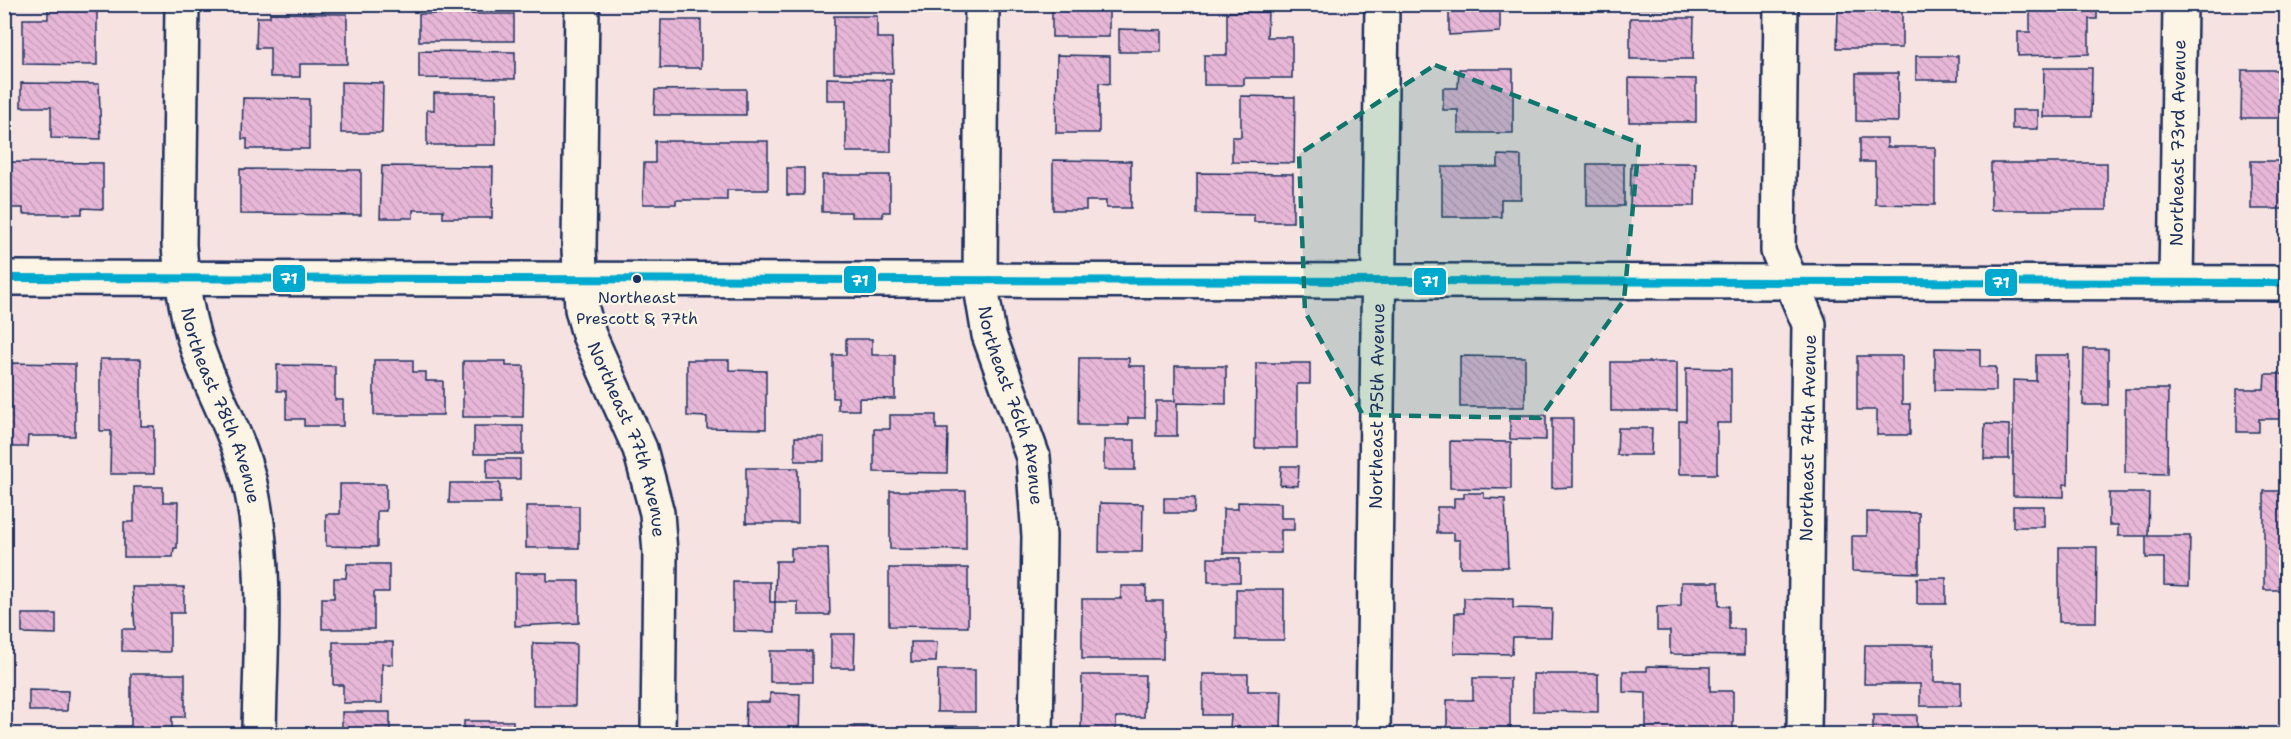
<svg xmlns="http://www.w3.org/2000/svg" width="2291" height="739" font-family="'Shantell Sans',sans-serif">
<defs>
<pattern id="building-back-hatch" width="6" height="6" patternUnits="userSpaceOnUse" patternTransform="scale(1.5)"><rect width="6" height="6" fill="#e8b7d8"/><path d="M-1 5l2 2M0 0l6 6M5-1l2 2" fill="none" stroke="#c69ebc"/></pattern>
</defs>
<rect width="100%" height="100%" fill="#f6e2e1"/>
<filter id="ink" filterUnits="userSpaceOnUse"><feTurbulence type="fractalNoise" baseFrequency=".0167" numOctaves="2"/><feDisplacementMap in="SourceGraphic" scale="12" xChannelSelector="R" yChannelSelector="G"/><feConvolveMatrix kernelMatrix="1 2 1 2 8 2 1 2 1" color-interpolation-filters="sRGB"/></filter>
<g filter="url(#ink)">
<g fill="url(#building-back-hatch)" stroke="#1b2f5e" stroke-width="1.5">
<polygon points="48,4 97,4 97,65 23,64 23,19 48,19"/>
<rect x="824" y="4" width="30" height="4"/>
<rect x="1052" y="4" width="57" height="33"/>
<polygon points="1449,4 1500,4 1500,32 1449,35"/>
<rect x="1608" y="4" width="94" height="4"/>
<polygon points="1847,4 1902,4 1902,48 1837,48 1838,10 1847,10"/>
<polygon points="2030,4 2097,4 2097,19 2089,19 2089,54 2018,56 2018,32 2030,32"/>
<polygon points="1227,12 1268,12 1267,37 1292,37 1292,78 1244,78 1244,85 1204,85 1204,55 1227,55"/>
<polygon points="270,13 347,14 347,64 300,64 300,77 270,77 270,48 256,48 257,17 270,17"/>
<rect x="419" y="14" width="95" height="27"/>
<polygon points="834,16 877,16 877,38 892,38 893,73 834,73"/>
<polygon points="1630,18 1694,18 1693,59 1630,59"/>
<polygon points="661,20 701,20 701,68 660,68"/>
<polygon points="1119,29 1161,30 1161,52 1119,52"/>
<polygon points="419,51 515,52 515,79 419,78"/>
<polygon points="1057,55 1110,56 1110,84 1099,83 1099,133 1056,133"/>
<polygon points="2280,55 2286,55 2286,118 2241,118 2242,70 2280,70"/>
<rect x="1916" y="56" width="42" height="24"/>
<polygon points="2044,68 2092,68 2091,117 2043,117"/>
<polygon points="1459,69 1513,69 1513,133 1458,133 1458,110 1443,110 1443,88 1458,88"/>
<polygon points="1856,73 1898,73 1898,122 1856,121"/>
<polygon points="827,78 891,80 891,152 846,152 846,100 827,100"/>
<polygon points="1629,78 1696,79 1696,122 1629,122"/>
<polygon points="341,82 383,83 382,133 341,133"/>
<polygon points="21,83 99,84 101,139 51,138 51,107 21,107"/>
<polygon points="728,89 746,89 746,115 654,115 655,90"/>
<polygon points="434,93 496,93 496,145 427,145 427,110 434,110"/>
<polygon points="1241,96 1295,97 1294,163 1232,162 1232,137 1241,137"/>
<polygon points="243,98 309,99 309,149 247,149 247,139 242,139"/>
<rect x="2012" y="110" width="26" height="19"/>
<polygon points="1860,138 1887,138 1887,147 1935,147 1935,205 1875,204 1875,162 1860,162"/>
<polygon points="655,141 768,141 768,190 727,190 727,200 676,200 676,204 643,204 644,163 655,163"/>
<polygon points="1498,155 1521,156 1521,199 1501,199 1501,217 1442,217 1442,167 1498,167"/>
<polygon points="1053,160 1131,161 1131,208 1106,208 1106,201 1086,201 1086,210 1053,210"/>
<rect x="2251" y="161" width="35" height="48"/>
<polygon points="4,162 103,163 103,209 82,208 82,214 23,214 23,208 4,208"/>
<polygon points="1631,163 1696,163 1695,206 1630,206"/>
<rect x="1991" y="163" width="116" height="47"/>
<rect x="1587" y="164" width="37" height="42"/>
<polygon points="382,166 493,167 492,218 443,218 443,210 413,210 413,218 380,218"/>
<rect x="787" y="168" width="17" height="27"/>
<polygon points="240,169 361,170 361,215 240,214"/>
<polygon points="1197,173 1293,174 1293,222 1254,222 1254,215 1197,214"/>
<polygon points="822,175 890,175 890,212 883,212 883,217 851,217 851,212 822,212"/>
<polygon points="846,339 872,339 872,355 895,355 895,399 859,398 859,410 838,410 838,398 833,398 833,355 846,355"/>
<rect x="4" y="340" width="2" height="35"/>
<polygon points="1935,348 1980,349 1980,367 1996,367 1996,391 1935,390"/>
<polygon points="2084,349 2108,349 2108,405 2083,405"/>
<polygon points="2036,355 2069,355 2068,484 2064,484 2064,497 2013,496 2013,380 2036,381"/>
<polygon points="1460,356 1525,357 1525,407 1460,407"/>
<polygon points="1857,356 1902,356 1902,404 1910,404 1910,435 1877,435 1877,410 1857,410"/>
<polygon points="1079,358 1129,358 1129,366 1145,366 1145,418 1128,418 1128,425 1078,425"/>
<polygon points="100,359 141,359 141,426 154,426 154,474 110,474 111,431 100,431"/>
<polygon points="374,360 413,360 413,372 426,372 426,381 443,381 443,415 374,415"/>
<polygon points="687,360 729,360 729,370 766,371 766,429 707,428 707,417 687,416"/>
<polygon points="463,361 506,361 506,366 524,366 523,417 463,417"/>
<rect x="1611" y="362" width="66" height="49"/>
<polygon points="7,363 75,364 75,436 28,436 27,447 6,447"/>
<polygon points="1256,363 1310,363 1310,384 1297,384 1297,448 1255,448"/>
<polygon points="277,365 335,366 335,400 343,400 343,426 304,426 304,419 286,419 286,391 277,391"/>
<polygon points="1175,366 1226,366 1226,404 1177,403 1177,436 1156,436 1156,401 1175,401"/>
<polygon points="1686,368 1731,369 1731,423 1717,423 1717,474 1679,474 1679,421 1686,421"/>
<polygon points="2265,374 2286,374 2286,419 2259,419 2259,432 2237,432 2237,389 2264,389"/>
<polygon points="2125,389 2168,389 2167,474 2125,473"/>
<polygon points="890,415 936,415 936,429 948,429 947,473 874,472 874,429 890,429"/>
<polygon points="1510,415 1546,415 1546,440 1510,439"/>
<polygon points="1552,418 1573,418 1573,487 1552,488"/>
<polygon points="1985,424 2009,425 2009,459 1984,459"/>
<rect x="474" y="426" width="49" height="28"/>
<polygon points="1618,428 1652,428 1651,455 1617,455"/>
<rect x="795" y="437" width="29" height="24"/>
<rect x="1104" y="440" width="31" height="30"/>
<polygon points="1450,441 1511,442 1511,489 1450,488"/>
<rect x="487" y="459" width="33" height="20"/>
<polygon points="1281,466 1299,466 1298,486 1280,485"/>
<rect x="746" y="468" width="52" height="55"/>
<polygon points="450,483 500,483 500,503 449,503"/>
<polygon points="340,484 386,484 386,511 377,511 377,547 326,546 326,514 340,514"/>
<polygon points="134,487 163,487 163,502 178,502 177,548 174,548 173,557 124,557 124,522 134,522"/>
<polygon points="890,491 966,491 966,550 890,549"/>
<rect x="2264" y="491" width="22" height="99"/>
<polygon points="1464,493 1484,493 1484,498 1505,499 1508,567 1460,567 1460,540 1454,540 1454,533 1437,533 1437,507 1454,507 1454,498 1464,498"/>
<polygon points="2109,493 2149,493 2148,536 2190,536 2189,586 2164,585 2164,558 2146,558 2146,536 2118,536 2118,525 2109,525"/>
<polygon points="1164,498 1195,498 1194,513 1164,513"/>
<polygon points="1238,502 1281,503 1281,518 1294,518 1294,530 1281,530 1281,553 1223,553 1223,509 1238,509"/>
<polygon points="1100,503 1143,504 1142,552 1099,552"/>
<rect x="526" y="506" width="53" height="42"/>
<rect x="2013" y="506" width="31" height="21"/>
<polygon points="1867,512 1919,513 1919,573 1852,571 1852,536 1867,536"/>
<polygon points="2059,547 2097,547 2096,622 2059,622"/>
<polygon points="791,548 828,548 830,615 798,615 798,602 775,602 776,561 791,561"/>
<rect x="1208" y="558" width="32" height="24"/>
<polygon points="347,564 389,564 389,592 374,592 374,629 322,629 322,598 334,598 334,578 346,578"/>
<polygon points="889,568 968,568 968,627 889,626"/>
<polygon points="515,573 547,573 547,581 579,581 579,623 515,626"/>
<rect x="1917" y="578" width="29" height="26"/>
<polygon points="733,582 770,582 770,602 775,602 775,632 733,631"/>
<polygon points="1681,582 1719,582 1719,606 1729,606 1729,629 1744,629 1744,655 1670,654 1670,631 1657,631 1657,607 1681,606"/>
<polygon points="1121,586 1146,586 1146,601 1163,601 1163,659 1082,659 1082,599 1121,599"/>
<polygon points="132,587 184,587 184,613 170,613 170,652 122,651 122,629 135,629"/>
<rect x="1236" y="589" width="48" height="51"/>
<polygon points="1464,598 1513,599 1513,608 1552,609 1551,637 1513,637 1512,654 1454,653 1455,613 1464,613"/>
<polygon points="22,614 56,614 56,634 22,633"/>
<polygon points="831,634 855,634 854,668 831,668"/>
<polygon points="333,642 393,642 393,664 382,664 382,703 343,703 343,685 333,685"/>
<polygon points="911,642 937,642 936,662 911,662"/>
<polygon points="533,643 576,644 575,706 533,706"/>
<polygon points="1865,645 1934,645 1934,682 1961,682 1961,706 1920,706 1920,684 1864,684"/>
<rect x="770" y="651" width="42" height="31"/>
<polygon points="1647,666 1710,667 1710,691 1733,691 1733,734 1646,734 1646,693 1623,692 1623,671 1647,671"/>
<polygon points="938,670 975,670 975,712 937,712"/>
<polygon points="131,674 185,674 185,717 172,717 172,730 167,730 167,734 115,734 115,726 131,726"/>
<polygon points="1203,674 1248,674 1248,691 1282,691 1281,729 1230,728 1231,715 1203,715"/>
<polygon points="1533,674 1598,674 1598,712 1533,711"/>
<polygon points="1082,675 1145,675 1144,717 1116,717 1116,733 1081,733"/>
<polygon points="1473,678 1510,678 1510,734 1447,734 1447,700 1473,700"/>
<polygon points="29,690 68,691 67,711 29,711"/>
<polygon points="770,693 800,694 799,734 745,734 746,702 770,702"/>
<rect x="342" y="712" width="48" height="22"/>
<rect x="1873" y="715" width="44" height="19"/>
<rect x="464" y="721" width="49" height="13"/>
<rect x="848" y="726" width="24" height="8"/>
<rect x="935" y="726" width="43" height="8"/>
</g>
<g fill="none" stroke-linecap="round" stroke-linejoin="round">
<g stroke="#1b2f5e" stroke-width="38">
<g id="minor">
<path id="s1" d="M 182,4 L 179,245 C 182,283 187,324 202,361 C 219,404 243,446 252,493 C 268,571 260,655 259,734"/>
<path id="s2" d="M 582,4 L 579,249 L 582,309 L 589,335 L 640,449 L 657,513 L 660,553 L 658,734"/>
<path id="s3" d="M 982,4 L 980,281 L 989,335 L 1033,457 L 1039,536 L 1036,734"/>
<polyline points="1781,4 1778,251 1809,324 1804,734"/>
<path id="s4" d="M 2176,283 L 2180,4"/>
<path id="s5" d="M 1373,734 L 1382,4"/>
</g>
</g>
<g stroke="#1b2f5e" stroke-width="38">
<polyline id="tertiary" points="4,278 2286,283"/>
</g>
<use href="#minor" stroke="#fcf5e5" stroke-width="33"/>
<use href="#tertiary" stroke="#fcf5e5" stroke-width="33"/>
<g stroke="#fcf5e5" stroke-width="12">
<polyline id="bus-1" points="4,278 2286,283"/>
</g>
<use href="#bus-1" stroke="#00a9ce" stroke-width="8"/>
</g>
</g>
<path fill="#0f766e" fill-opacity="0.2" stroke="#0f766e" stroke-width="4.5" stroke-dasharray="12 8" stroke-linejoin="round" d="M 1435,65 L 1639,143 L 1624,300 L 1540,418 L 1363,415 L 1305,312 L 1299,154 Z"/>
<circle fill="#1b2f5e" stroke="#fcf5e5" stroke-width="2" cx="637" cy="279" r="5"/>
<g text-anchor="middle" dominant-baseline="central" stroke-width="5" stroke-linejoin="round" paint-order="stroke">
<g font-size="16" fill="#1b2f5e" stroke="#fcf5e5">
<text x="637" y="297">Northeast<tspan x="637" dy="21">Prescott &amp; 77th</tspan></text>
</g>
<g font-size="18" fill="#1b2f5e" stroke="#fcf5e5">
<text stroke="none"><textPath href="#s4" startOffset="140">Northeast 73rd Avenue</textPath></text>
<text stroke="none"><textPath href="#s1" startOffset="408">Northeast 78th Avenue</textPath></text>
<text stroke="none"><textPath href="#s3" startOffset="406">Northeast 76th Avenue</textPath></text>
<text stroke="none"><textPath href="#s5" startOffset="328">Northeast 75th Avenue</textPath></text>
<text transform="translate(1808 438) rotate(-89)">Northeast 74th Avenue</text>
<text stroke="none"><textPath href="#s2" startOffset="444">Northeast 77th Avenue</textPath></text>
</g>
</g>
<g stroke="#fcf5e5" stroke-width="2">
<rect x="272" y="264" width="34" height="29" rx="6" fill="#00a9ce"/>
<rect x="843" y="265" width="34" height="29" rx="6" fill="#00a9ce"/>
<rect x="1413" y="267" width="34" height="29" rx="6" fill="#00a9ce"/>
<rect x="1984" y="268" width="34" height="29" rx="6" fill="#00a9ce"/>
</g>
<g font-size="16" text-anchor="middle" font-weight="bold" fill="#fff">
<text x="289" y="284">71</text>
<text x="860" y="286">71</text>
<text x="1430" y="287">71</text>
<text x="2001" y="288">71</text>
</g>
<rect width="2291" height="739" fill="none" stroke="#fcf5e5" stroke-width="24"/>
<rect x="12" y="12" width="2267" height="715" fill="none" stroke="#1b2f5e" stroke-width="2" filter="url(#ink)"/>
</svg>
